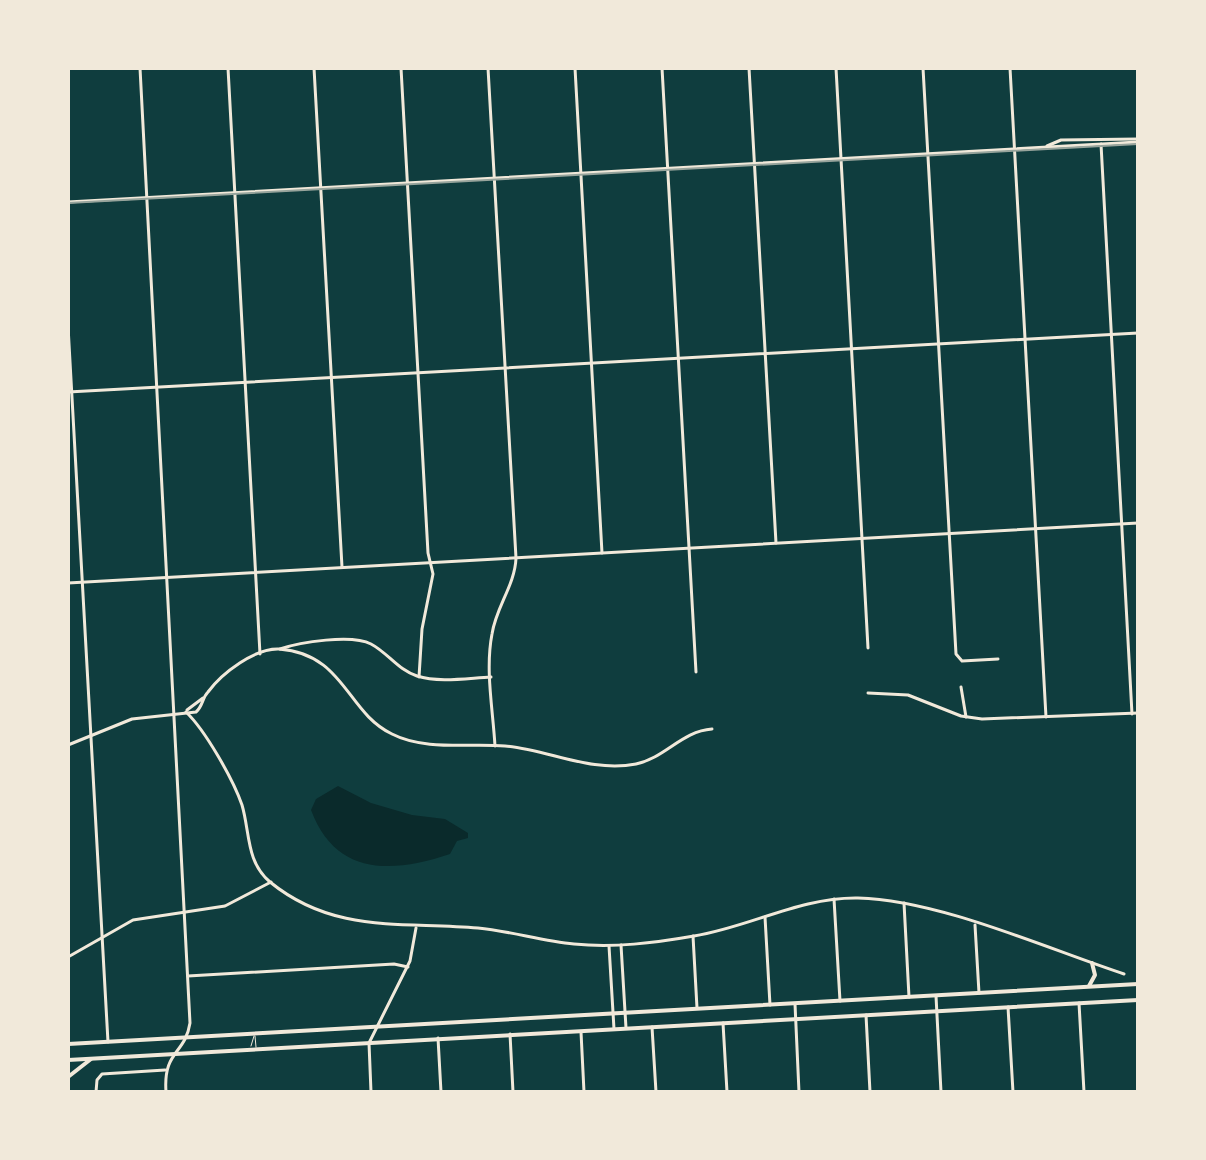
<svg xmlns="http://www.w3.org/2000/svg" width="1206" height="1160" font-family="'Varela Round',sans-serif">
<rect width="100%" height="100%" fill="#0f3d3e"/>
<path fill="#0a2a2b" d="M 338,786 L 371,803 L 412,815 L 445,819 L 468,833 L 468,838 L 457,841 L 450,854 C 393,873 336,877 311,810 L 316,799 Z"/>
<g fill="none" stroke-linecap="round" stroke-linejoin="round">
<g stroke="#f1e9da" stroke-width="1">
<polyline points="255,1036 256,1047"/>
<polyline points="251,1046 254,1036"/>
</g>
<g stroke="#f1e9da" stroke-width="3">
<path d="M 140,68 L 190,1023 C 185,1055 163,1050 166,1092"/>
<polyline points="228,68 260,654"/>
<polyline points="314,68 342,567"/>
<polyline points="401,68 428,553 433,574 422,629 419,677"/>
<path d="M 488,68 L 516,558 C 515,585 496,607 492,634 C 485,670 493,710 495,746"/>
<polyline points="575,68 602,553"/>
<polyline points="662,68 696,672"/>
<polyline points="749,68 776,543"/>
<polyline points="836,68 868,648"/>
<polyline points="923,68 956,654 962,661 998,659"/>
<polyline points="1010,68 1046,717"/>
<polyline points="1101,144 1132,714"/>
<polyline points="68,326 108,1042"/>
<polyline points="68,392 1138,333"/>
<path d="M 280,649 C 300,642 352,634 371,644 C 388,653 398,670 417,676 C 439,683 468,678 491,677"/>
<polyline points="961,687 966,717"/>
<polyline points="868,693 908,695 961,716 982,719 1138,713"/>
<polyline points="187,710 203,698"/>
<path d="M 186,712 C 205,730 233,779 242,805 C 250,832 246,862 270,882 C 335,935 404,921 478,928 C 510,931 542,941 574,944 C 614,948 654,943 694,936 C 750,927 800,897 858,898 C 939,900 1045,948 1124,974"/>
<path d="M 68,745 L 132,719 L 196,712 C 203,706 202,698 208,692 C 222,673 255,648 279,649 C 345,654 346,712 392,734 C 425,751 470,743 505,746 C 549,750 592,773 636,764 C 665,758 682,731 712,729"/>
<polyline points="834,899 840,1001"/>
<polyline points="904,903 909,997"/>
<polyline points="765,917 770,1005"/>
<polyline points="975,925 979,993"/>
<polyline points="693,936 697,1008"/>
<polyline points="621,945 626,1028"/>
<polyline points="609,946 614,1029"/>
<polyline points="68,957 133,920 225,906 271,882"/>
<polyline points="188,976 394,964 408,967"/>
<polyline points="936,996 941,1092"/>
<polyline points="1079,1003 1084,1092"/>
<polyline points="795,1004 799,1092"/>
<polyline points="1008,1007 1013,1092"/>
<polyline points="866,1015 870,1092"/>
<polyline points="723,1023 727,1092"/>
<polyline points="652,1027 656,1092"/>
<polyline points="581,1032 584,1092"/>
<polyline points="510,1034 513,1092"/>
<polyline points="438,1038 441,1092"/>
<polyline points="96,1092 97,1080 102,1074 165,1070"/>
<polyline points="371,1092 369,1043 410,961 416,928"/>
</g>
<g stroke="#f1e9da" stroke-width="3">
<polyline points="1047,146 1061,140 1138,139"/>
<polyline points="68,202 1138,142"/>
<polyline points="68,583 1138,523"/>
</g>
<g stroke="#f1e9da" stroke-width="4">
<polyline points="1089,986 1095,975 1092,963"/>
<polyline points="68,1044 1138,984"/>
<polyline points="68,1060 1138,1000"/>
<polyline points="68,1077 91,1059"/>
</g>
<polyline stroke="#97a49c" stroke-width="2" points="68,203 1138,144"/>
</g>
<rect width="1206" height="1160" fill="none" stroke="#f1e9da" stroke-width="140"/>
</svg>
